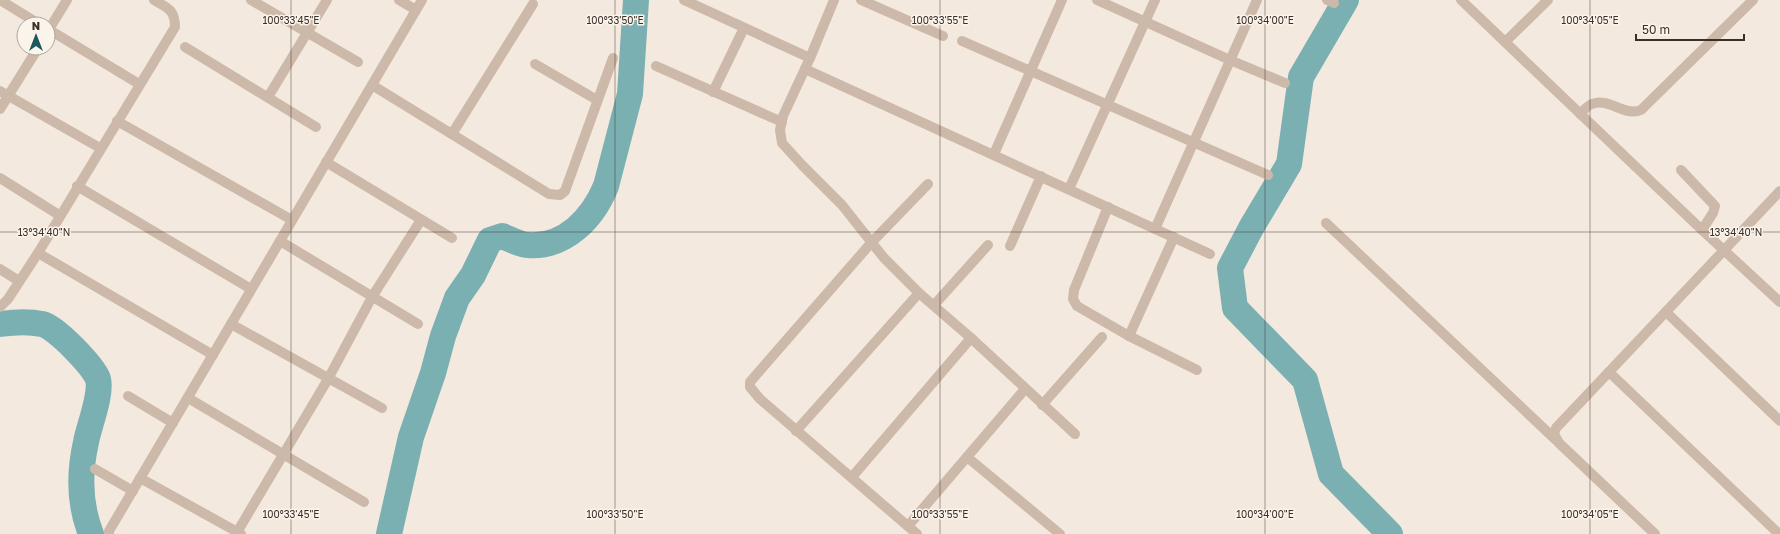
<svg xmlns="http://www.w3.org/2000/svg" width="1780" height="534" font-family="'Golos Text',sans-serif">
<rect width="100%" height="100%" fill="#f4e9de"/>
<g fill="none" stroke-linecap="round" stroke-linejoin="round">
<g stroke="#7bb0b3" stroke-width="26">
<polyline points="1346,0 1301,77 1289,164 1251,228 1230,268 1235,308 1305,380 1331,474 1390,534"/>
<path d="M 0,324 C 14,322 28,321 42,324 C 56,327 93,366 98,379 C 102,394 89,426 86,442 C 79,473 79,504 91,534"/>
<path d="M 389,534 L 411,437 L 433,373 L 443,336 L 457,298 L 473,275 L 490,240 L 502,236 C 510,239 520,245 528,245 C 565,248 593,218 606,186 L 630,94 L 636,0"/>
</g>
<g stroke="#cdb9a9" stroke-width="10">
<polyline points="0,0 39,24"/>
<polyline points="251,0 358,62"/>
<polyline points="399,0 416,10"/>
<polyline points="684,0 810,58"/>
<polyline points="834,0 810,58 783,116 780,130 782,143 802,165 842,205 884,258 919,293 971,338 1075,434"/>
<polyline points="861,0 943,36"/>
<polyline points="1097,0 1230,60 1285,83"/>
<polyline points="1327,0 1334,3"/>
<polyline points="1461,0 1702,230 1780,302"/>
<polyline points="48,29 139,84"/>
<polyline points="48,31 67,0"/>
<polyline points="962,41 1268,175"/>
<polyline points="1505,42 1548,0"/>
<polyline points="185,47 316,127"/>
<polyline points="535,64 597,100"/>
<polyline points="656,66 782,122"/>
<polyline points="805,69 1210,254"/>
<polyline points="372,85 549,194 560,195 565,191 613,58"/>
<polyline points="0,91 100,148"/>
<polyline points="713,92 744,28"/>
<polyline points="268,97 327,0"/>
<polyline points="0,109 38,48"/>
<path d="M 1580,114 C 1583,111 1588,105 1592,104 C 1609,97 1624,117 1641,110 L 1753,0"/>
<polyline points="117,121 292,220"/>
<polyline points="452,134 533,4"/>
<polyline points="994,154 1062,0"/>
<polyline points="326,162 452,238"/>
<polyline points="1681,170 1715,206 1713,213 1702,230"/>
<polyline points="0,178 59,215"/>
<polyline points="77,186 251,289"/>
<polyline points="1069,189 1155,0"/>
<polyline points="1108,207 1074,290 1073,299 1077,306 1129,336 1197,370"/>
<polyline points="1326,223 1556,440"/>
<polyline points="1155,229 1257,0"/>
<polyline points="280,241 418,324"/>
<polyline points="1010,246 1041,176"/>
<polyline points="38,253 213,355"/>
<polyline points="0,269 19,281"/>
<polyline points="934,305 988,245"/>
<path d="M 0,307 L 8,299 L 38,253 L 175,27 C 175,9 167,8 154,0"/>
<polyline points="1666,312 1780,421"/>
<polyline points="231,324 382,408"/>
<polyline points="1129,336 1174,237"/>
<polyline points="1609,372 1779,534"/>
<polyline points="128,396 173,423"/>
<polyline points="188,398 364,502"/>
<polyline points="1042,405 1102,337"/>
<polyline points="796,431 919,293"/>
<polyline points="967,457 1060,534"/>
<polyline points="95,469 133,491"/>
<polyline points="852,477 971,338"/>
<polyline points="140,478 241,534"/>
<polyline points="908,526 1025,389"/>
<polyline points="109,534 109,531 422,0"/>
<polyline points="236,534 328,379 372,297 421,220"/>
<polyline points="917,534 760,399 750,387 750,382 871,243 928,184"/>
<polyline points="1655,534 1559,443 1554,434 1556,428 1780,191"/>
</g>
</g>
<path fill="none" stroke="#3a2e29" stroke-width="1" stroke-opacity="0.45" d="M 291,0 L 291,534M 615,0 L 615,534M 940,0 L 940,534M 1265,0 L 1265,534M 1590,0 L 1590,534M 0,232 L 1780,232"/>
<g font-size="10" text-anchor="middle" fill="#3a2e29" stroke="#fbf4eb" stroke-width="3" stroke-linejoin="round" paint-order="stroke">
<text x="291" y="24">100°33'45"E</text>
<text x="615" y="24">100°33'50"E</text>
<text x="940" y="24">100°33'55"E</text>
<text x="1265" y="24">100°34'00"E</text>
<text x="1590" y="24">100°34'05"E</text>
<text x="44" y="236">13°34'40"N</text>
<text x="1736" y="236">13°34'40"N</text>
<text x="291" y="518">100°33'45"E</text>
<text x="615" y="518">100°33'50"E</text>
<text x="940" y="518">100°33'55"E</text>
<text x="1265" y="518">100°34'00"E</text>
<text x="1590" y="518">100°34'05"E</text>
</g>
<g transform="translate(36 36)"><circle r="19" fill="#fbf4eb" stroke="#aea59d"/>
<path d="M0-3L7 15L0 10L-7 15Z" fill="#1c595e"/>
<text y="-6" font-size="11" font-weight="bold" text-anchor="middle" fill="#3a2e29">N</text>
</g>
<path d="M1636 34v6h108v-6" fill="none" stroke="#3a2e29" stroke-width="2"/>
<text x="1642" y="34" font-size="12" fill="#3a2e29" stroke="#fbf4eb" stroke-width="3" paint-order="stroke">50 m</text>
</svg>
